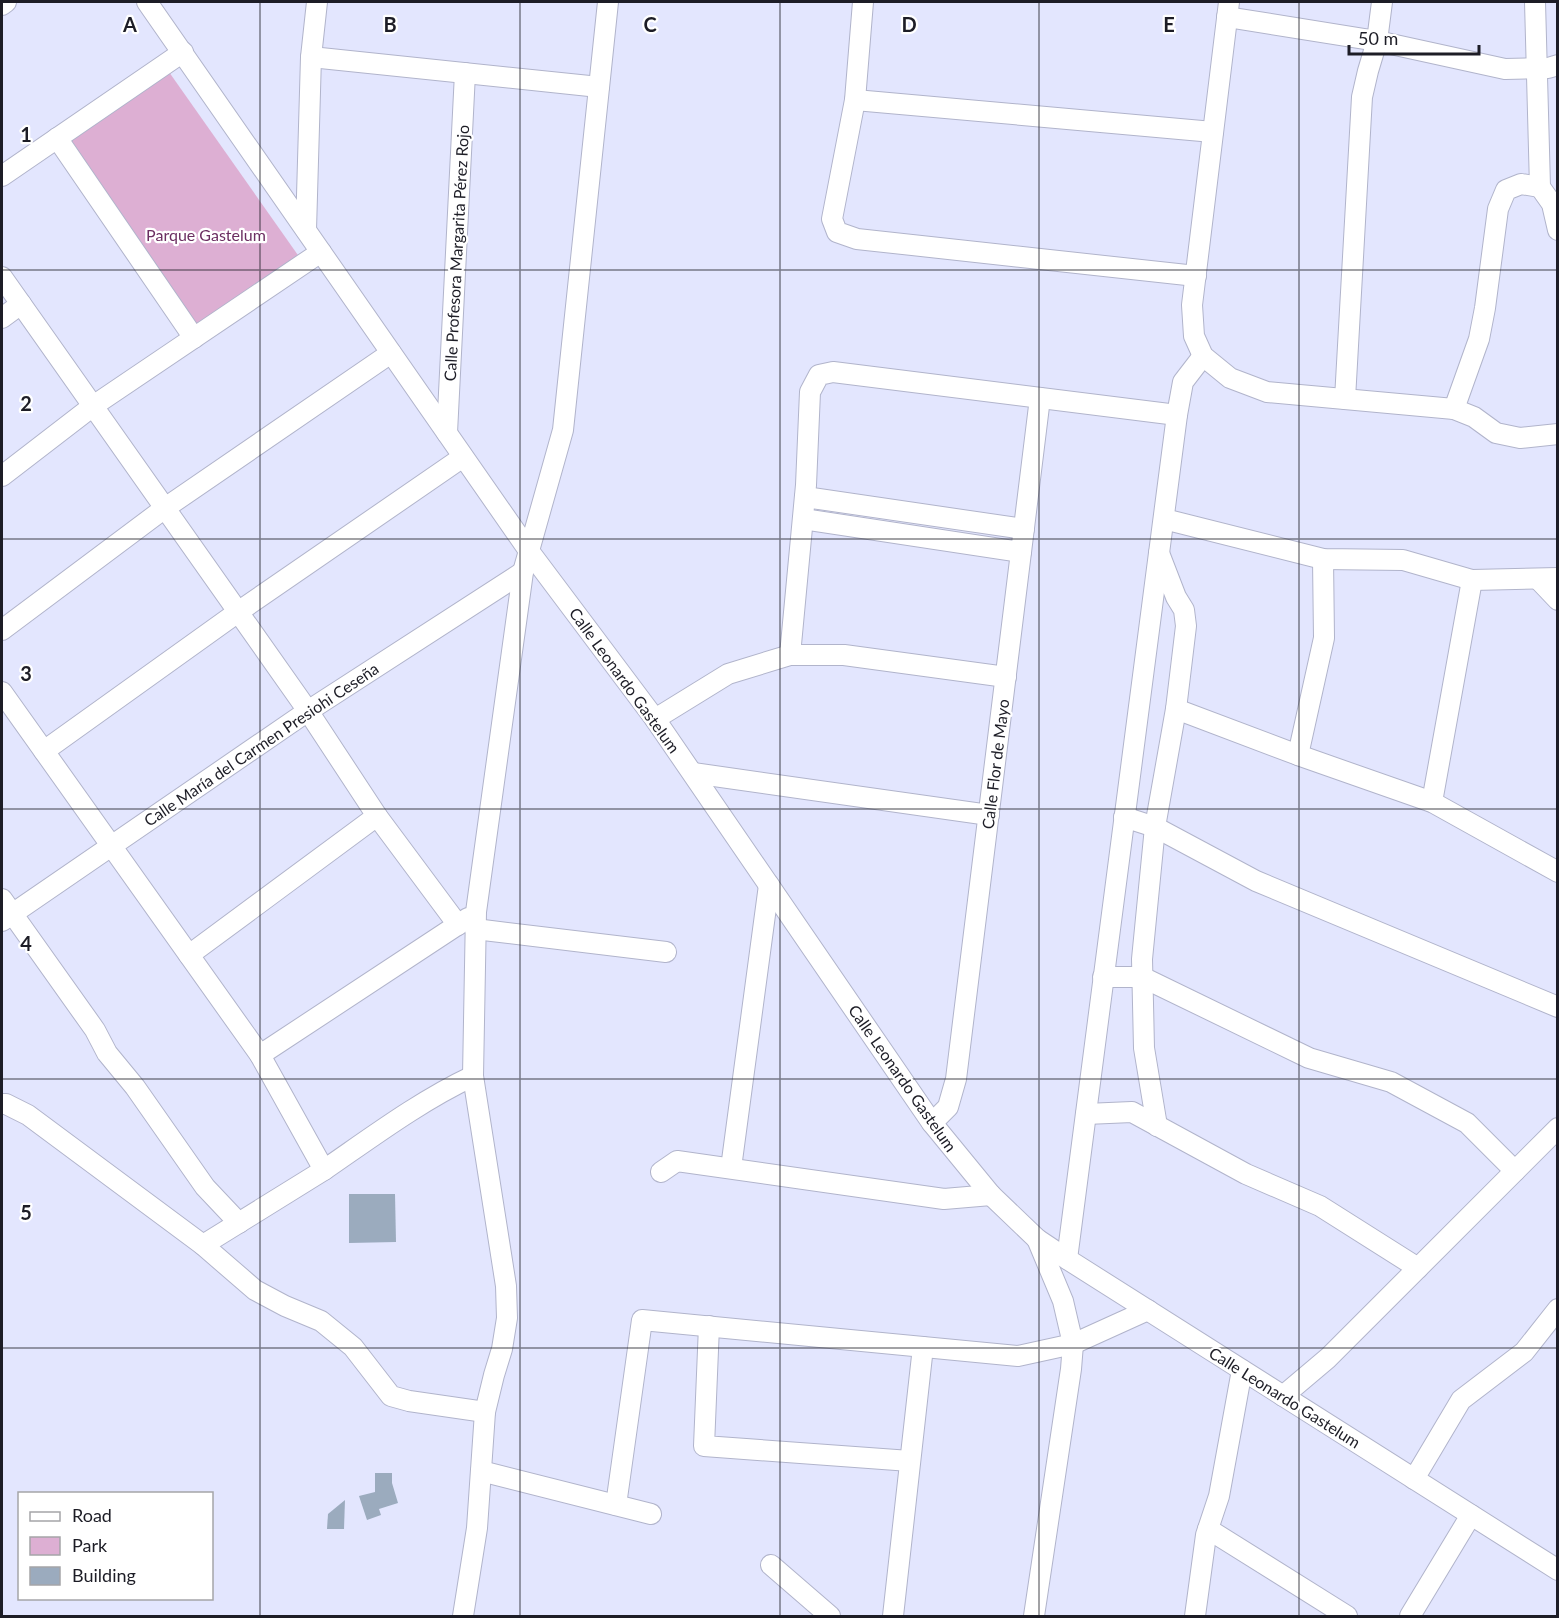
<svg xmlns="http://www.w3.org/2000/svg" width="1559" height="1618" font-family="Lato,sans-serif">
<rect width="100%" height="100%" fill="#e3e6fe"/>
<polygon fill="#ddafd3" points="169,72 300,258 195,329 66,139"/>
<g fill="#9babbe">
<polygon points="349,1194 395,1194 396,1242 349,1243"/>
<polygon points="375,1473 392,1473 392,1483 398,1503 379,1509 381,1515 367,1520 359,1496 375,1492"/>
<polygon points="345,1500 344,1529 327,1529 328,1514"/>
</g>
<g fill="none" stroke-linecap="round" stroke-linejoin="round">
<g stroke="#b1b4cb" stroke-width="22">
<g id="minor">
<polyline points="147,2 529,551 655,719 932,1123 991,1195 1037,1239 1067,1259 1558,1570"/>
<polyline points="863,2 855,100 832,219 837,232 857,239 1196,276"/>
<polyline points="1229,2 1192,305 1194,336 1203,356 1230,378 1267,392 1454,409 1474,417 1496,433 1520,438 1558,434"/>
<polyline points="1535,2 1540,187 1552,204 1558,230"/>
<polyline points="2,5 6,2"/>
<polyline points="1227,17 1377,41 1505,69 1548,68 1558,65"/>
<polyline points="311,57 599,87"/>
<polyline points="855,100 1213,132"/>
<polyline points="57,138 194,338"/>
<polyline points="2,176 183,52"/>
<polyline points="306,230 311,57 317,2"/>
<polyline points="2,277 308,711 377,816 458,925"/>
<polyline points="2,318 21,304"/>
<polyline points="1345,399 1362,97 1368,71 1377,41 1382,2"/>
<polyline points="1454,409 1479,339 1485,308 1498,209 1506,190 1521,184 1540,187"/>
<polyline points="447,433 465,73"/>
<polyline points="2,476 93,406 321,252"/>
<polyline points="805,497 1024,529"/>
<polyline points="803,519 1021,552"/>
<polyline points="1164,519 1323,559 1403,560 1472,580 1558,578"/>
<polyline points="1538,579 1558,600"/>
<polyline points="2,630 165,508 391,353"/>
<polyline points="790,655 806,485 810,392 819,375 833,372 1177,415"/>
<path d="M 2,692 L 260,1055 L 324,1170 C 372,1137 420,1101 473,1076"/>
<polyline points="1176,709 1298,755 1432,802 1558,872"/>
<polyline points="655,719 728,674 790,655 844,655 1006,677"/>
<polyline points="44,751 238,612 463,457"/>
<polyline points="1298,755 1324,638 1323,559"/>
<polyline points="693,773 989,815"/>
<polyline points="1432,802 1472,580"/>
<polyline points="1124,817 1155,827 1256,881 1558,1007"/>
<polyline points="2,899 95,1030 107,1053 135,1087 205,1187 239,1223"/>
<polyline points="2,921 308,711 523,572"/>
<polyline points="475,929 666,952"/>
<polyline points="189,955 377,816"/>
<polyline points="1103,977 1142,977 1309,1058 1391,1082 1467,1123 1515,1171"/>
<polyline points="260,1055 468,918"/>
<polyline points="2,1104 6,1104 28,1115 203,1245 255,1290 285,1306 321,1321 353,1347 391,1396 409,1401 485,1412"/>
<polyline points="1086,1114 1132,1112 1246,1174 1320,1206 1418,1268"/>
<polyline points="932,1123 948,1107 956,1079 1040,398"/>
<polyline points="1157,1126 1144,1048 1142,959 1155,827 1176,709 1186,626 1184,610 1176,597 1159,553"/>
<polyline points="731,1168 769,885"/>
<polyline points="661,1172 677,1161 944,1199 991,1195"/>
<polyline points="203,1245 324,1170"/>
<polyline points="1067,1259 1177,415 1183,382 1203,356"/>
<polyline points="709,1326 704,1446 910,1461"/>
<polyline points="1283,1396 1328,1358 1558,1128"/>
<polyline points="481,1471 651,1514"/>
<polyline points="1414,1479 1461,1400 1524,1352 1558,1309"/>
<polyline points="616,1505 642,1320 1018,1356 1073,1344 1148,1310"/>
<polyline points="1208,1529 1347,1616"/>
<polyline points="771,1565 830,1616"/>
<polyline points="463,1616 477,1528 485,1412 494,1375 502,1349 507,1318 506,1286 473,1076 476,912 523,572 563,430 608,2"/>
<polyline points="893,1616 923,1347"/>
<polyline points="1034,1616 1071,1369 1073,1344 1063,1301 1037,1239"/>
<polyline points="1195,1616 1206,1535 1219,1496 1242,1370"/>
<polyline points="1410,1616 1471,1515"/>
</g>
</g>
<use href="#minor" stroke="#fff" stroke-width="20"/>
</g>
<path fill="none" stroke="#1d1d26" stroke-width="1.5" stroke-opacity="0.55" d="M 260,2 L 260,1616M 520,2 L 520,1616M 780,2 L 780,1616M 1039,2 L 1039,1616M 1299,2 L 1299,1616M 2,270 L 1558,270M 2,539 L 1558,539M 2,809 L 1558,809M 2,1079 L 1558,1079M 2,1348 L 1558,1348"/>
<g text-anchor="middle" dominant-baseline="central" stroke-width="4.5" stroke-linejoin="round" paint-order="stroke">
<g font-size="16" fill="#6b2e61" stroke="#fff">
<text x="206" y="234">Parque Gastelum</text>
</g>
<g font-size="16" fill="#1d1d26" stroke="#fff">
<text transform="translate(456 253) rotate(-87)">Calle Profesora Margarita Pérez Rojo</text>
<text transform="translate(625 680) rotate(54)">Calle Leonardo Gastelum</text>
<text transform="translate(261 744) rotate(-34)">Calle María del Carmen Presiohi Ceseña</text>
<text transform="translate(995 764) rotate(-83)">Calle Flor de Mayo</text>
<text transform="translate(903 1078) rotate(55)">Calle Leonardo Gastelum</text>
<text transform="translate(1285 1397) rotate(32)">Calle Leonardo Gastelum</text>
</g>
</g>
<g font-size="20" text-anchor="middle" font-weight="bold" fill="#1d1d26" stroke="#fff" stroke-width="4.5" stroke-linejoin="round" paint-order="stroke">
<text x="130" y="32">A</text>
<text x="390" y="32">B</text>
<text x="650" y="32">C</text>
<text x="909" y="32">D</text>
<text x="1169" y="32">E</text>
<text x="26" y="142">1</text>
<text x="26" y="411">2</text>
<text x="26" y="681">3</text>
<text x="26" y="951">4</text>
<text x="26" y="1220">5</text>
</g>
<rect width="1559" height="1618" fill="none" stroke="#1d1d26" stroke-width="6"/>
<rect x="18" y="1492" width="195" height="108" fill="#ffffff" stroke="#a5a5a8" stroke-width="1.5"/>
<rect x="30" y="1512" width="30" height="9" fill="#ffffff" stroke="#a5a5a8" stroke-width="1.5"/>
<text x="72" y="1522" font-size="18" fill="#1d1d26">Road</text>
<rect x="30" y="1537" width="30" height="18" fill="#ddafd3" stroke="#a5a5a8" stroke-width="1.5"/>
<text x="72" y="1552" font-size="18" fill="#1d1d26">Park</text>
<rect x="30" y="1567" width="30" height="18" fill="#9babbe" stroke="#a5a5a8" stroke-width="1.5"/>
<text x="72" y="1582" font-size="18" fill="#1d1d26">Building</text>
<path d="M1349 45v9h130v-9" fill="none" stroke="#1d1d26" stroke-width="3"/>
<text x="1358" y="45" font-size="18" fill="#1d1d26" stroke="#ffffff" stroke-width="4.5" paint-order="stroke">50 m</text>
</svg>
